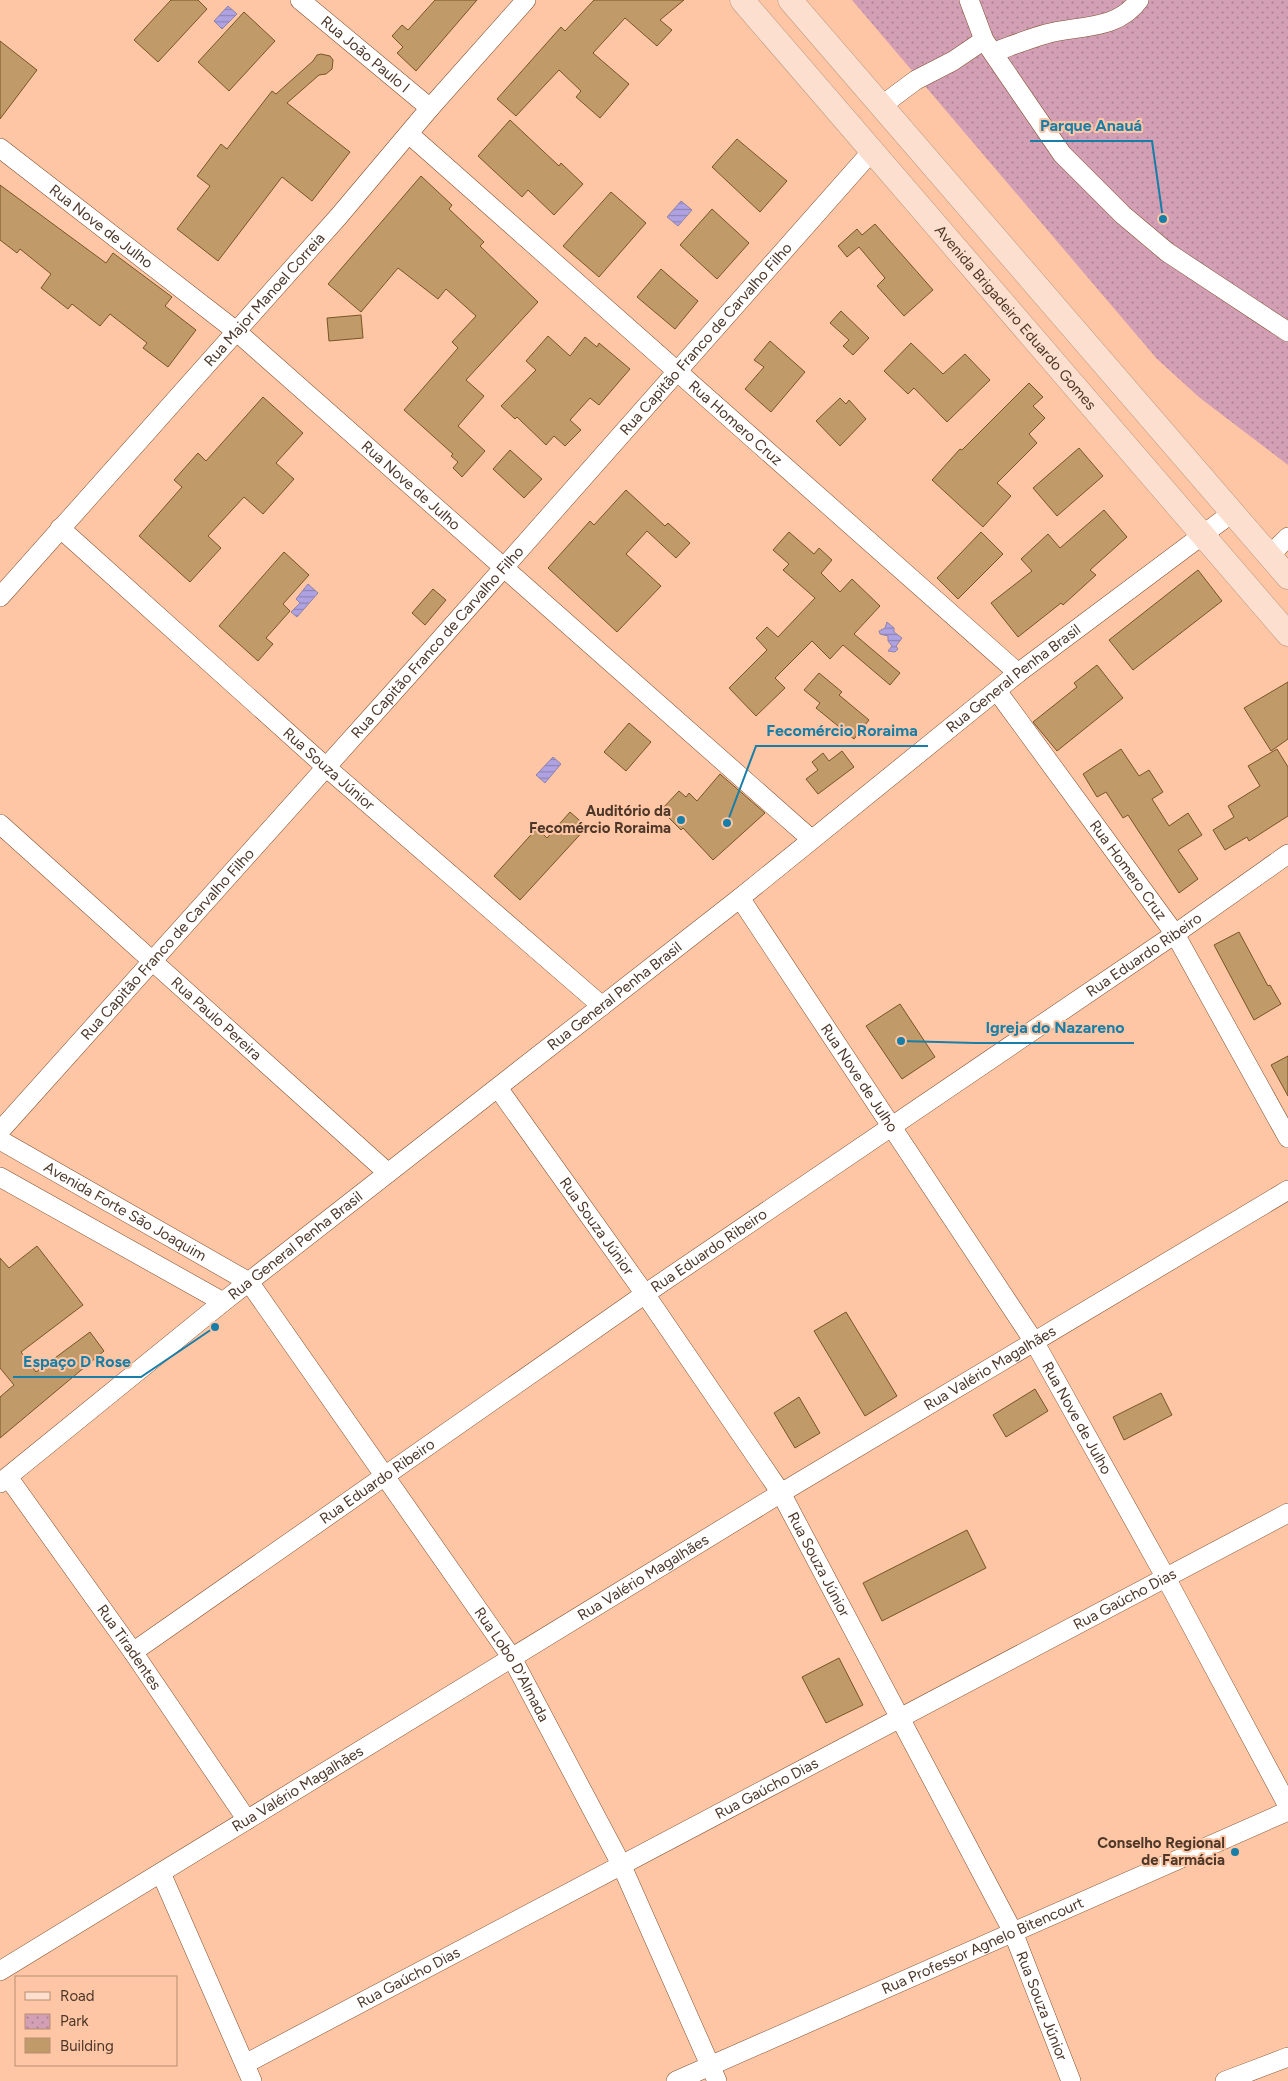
<svg xmlns="http://www.w3.org/2000/svg" width="1288" height="2081" font-family="Figtree,sans-serif">
<defs>
<pattern id="park-dots" width="8" height="8" patternUnits="userSpaceOnUse" patternTransform="scale(1.25)"><rect width="8" height="8" fill="#d29fb4"/><path d="M2 2h.1M6 6h.1" fill="none" stroke="#ad8292" stroke-width="1.8" stroke-linecap="round"/></pattern>
<pattern id="water-rules" width="6" height="5" patternUnits="userSpaceOnUse" patternTransform="scale(1.25)"><rect width="6" height="5" fill="#aea2e2"/><path d="M0 2.5h6" fill="none" stroke="#9085b7"/></pattern>
</defs>
<rect width="100%" height="100%" fill="#fec6a4"/>
<polygon fill="url(#park-dots)" points="852,0 1288,0 1288,465 1200,398 1157,359"/>
<g fill="url(#water-rules)" stroke="#9182aa">
<polygon points="228,6 237,14 222,29 214,21"/>
<polygon points="681,201 692,210 678,226 667,217"/>
<polygon points="308,584 318,593 297,617 291,612 300,603 296,599"/>
<polygon points="887,622 894,628 894,632 902,638 896,646 898,649 895,652 888,651 892,646 888,641 888,636 880,634 879,631 885,628"/>
<polygon points="553,757 561,764 545,783 536,775"/>
</g>
<g fill="#c09a69" stroke="#785525">
<polygon points="171,0 198,0 207,9 158,62 134,40"/>
<polygon points="435,0 477,0 416,71 397,53 403,47 392,36 402,25 408,30"/>
<polygon points="594,0 684,0 660,20 672,30 657,46 625,18 593,53 629,84 600,118 576,97 581,91 559,70 516,116 497,99 561,27 565,31"/>
<polygon points="244,12 275,41 229,91 198,62"/>
<polygon points="0,41 37,70 0,119"/>
<polygon points="321,54 330,56 333,60 332,69 326,74 319,75 287,103 350,152 312,201 282,177 218,261 177,229 210,186 197,176 221,144 227,149 272,91 276,94 313,61 317,55"/>
<polygon points="510,120 559,166 561,163 583,184 554,215 528,190 522,197 478,156"/>
<polygon points="737,139 787,181 760,212 712,167"/>
<polygon points="421,176 452,205 449,209 484,242 480,246 538,302 466,380 484,396 458,426 485,451 462,477 453,468 458,462 451,456 453,454 404,410 458,348 452,342 476,316 446,289 438,299 398,268 361,312 328,284"/>
<polygon points="0,185 106,263 113,253 172,297 165,306 196,330 168,367 143,348 147,343 110,314 100,326 72,304 68,309 41,288 51,274 20,249 17,253 0,240"/>
<polygon points="611,192 646,223 599,277 563,246"/>
<polygon points="712,209 749,243 717,279 680,245"/>
<polygon points="875,224 933,290 904,316 877,286 885,278 859,247 847,257 838,246 857,229 862,235"/>
<polygon points="661,269 698,301 675,329 637,297"/>
<polygon points="841,311 869,338 853,355 843,346 849,340 830,323"/>
<polygon points="361,315 363,338 329,341 327,318"/>
<polygon points="548,336 570,356 585,337 597,347 599,343 630,369 599,405 590,398 570,420 581,430 565,446 554,436 546,445 517,417 515,419 501,406 536,370 526,361"/>
<polygon points="770,341 805,372 771,412 745,389 764,367 754,360"/>
<polygon points="911,343 943,374 965,354 990,380 947,422 914,388 908,394 884,371"/>
<polygon points="1029,383 1043,397 1033,406 1045,418 1029,434 1037,443 997,483 1011,496 983,527 932,480 960,449 962,450"/>
<polygon points="263,397 303,433 276,463 294,479 263,514 244,497 208,536 221,548 190,582 139,536 182,487 174,480 198,453 206,461"/>
<polygon points="840,398 846,404 849,400 866,419 840,446 816,421"/>
<polygon points="1079,448 1103,476 1057,516 1033,488"/>
<polygon points="510,450 542,479 524,498 493,469"/>
<polygon points="626,490 665,526 668,523 690,543 676,558 647,531 626,554 661,586 617,632 548,568 590,521 594,525"/>
<polygon points="1104,510 1127,537 1090,570 1096,575 1063,605 1061,603 1018,637 991,603 1032,571 1021,559 1048,534 1060,548"/>
<polygon points="789,532 814,554 819,548 832,560 821,573 840,592 852,579 880,606 854,634 900,673 890,685 843,645 830,659 812,641 775,678 785,688 756,716 729,688 767,650 756,638 767,627 778,637 815,598 783,570 789,564 773,550"/>
<polygon points="981,532 1003,554 958,599 937,578"/>
<polygon points="284,552 309,575 283,604 290,611 266,638 273,644 258,661 219,626"/>
<polygon points="1198,570 1222,601 1133,670 1109,640"/>
<polygon points="433,589 446,600 425,625 412,613"/>
<polygon points="1097,665 1123,698 1057,751 1033,722 1077,687 1074,683"/>
<polygon points="819,673 842,692 839,695 869,720 854,739 816,708 820,703 804,690"/>
<polygon points="1288,682 1288,739 1271,751 1244,708"/>
<polygon points="629,723 651,742 626,771 604,752"/>
<polygon points="1121,749 1139,776 1149,770 1163,792 1152,799 1169,826 1188,813 1202,835 1178,850 1198,879 1179,893 1128,815 1123,818 1106,792 1097,797 1083,774"/>
<polygon points="1277,749 1288,767 1288,816 1249,841 1247,837 1225,850 1213,830 1234,817 1228,806 1260,786 1248,766"/>
<polygon points="842,751 854,767 818,794 806,779 818,770 812,762 823,753 829,761"/>
<polygon points="720,774 765,813 713,860 683,828 681,830 661,810 679,791 686,797 689,793 697,801"/>
<polygon points="570,812 587,827 520,900 494,876 537,828 547,838"/>
<polygon points="1239,932 1268,986 1270,985 1281,1004 1254,1020 1214,945"/>
<polygon points="900,1004 935,1057 902,1079 866,1026"/>
<polygon points="1288,1056 1288,1096 1271,1065"/>
<polygon points="37,1246 83,1305 21,1352 36,1372 90,1332 104,1351 0,1438 0,1397 14,1385 0,1368 0,1258 9,1268"/>
<polygon points="846,1312 897,1396 865,1416 814,1331"/>
<polygon points="1035,1389 1048,1411 1006,1437 993,1415"/>
<polygon points="1161,1393 1172,1415 1124,1440 1113,1417"/>
<polygon points="799,1397 820,1433 795,1448 774,1413"/>
<polygon points="967,1530 986,1568 882,1621 863,1583"/>
<polygon points="839,1658 863,1705 826,1723 802,1677"/>
</g>
<g fill="none" stroke-linecap="round" stroke-linejoin="round">
<g stroke="#805031" stroke-width="20">
<g id="minor">
<path id="s1" d="M 300,0 L 430,108"/>
<polyline points="969,0 984,40 1062,154 1123,215 1167,252 1288,332"/>
<path d="M 994,52 C 1011,46 1028,39 1046,34 C 1078,25 1117,31 1139,0"/>
<polyline points="881,106 916,80 953,61 984,40"/>
<path id="s2" d="M 409,134 L 1018,673"/>
<path id="s3" d="M 0,148 L 236,331 L 811,839"/>
<path id="s4" d="M 60,528 L 326,767 L 602,1006"/>
<polyline points="1270,555 1288,537"/>
<path id="s5" d="M 0,597 L 339,216 L 430,108 L 526,0"/>
<path id="s6" d="M 997,691 L 1175,934 L 1288,1138"/>
<path id="s7" d="M 0,824 L 388,1173"/>
<path id="s8" d="M 740,898 L 1035,1343 L 1166,1578 L 1288,1806"/>
<path id="s9" d="M 498,1088 L 645,1294 L 781,1493 L 1013,1932 L 1071,2081"/>
<path id="s10" d="M 0,1131 L 415,668 L 872,151"/>
<path id="s11" d="M 0,1140 L 249,1282 L 512,1658 L 621,1864 L 717,2081"/>
<polyline points="0,1177 223,1302"/>
<path id="s12" d="M 8,1477 L 133,1652 L 247,1820"/>
<path id="s13" d="M 0,1483 L 223,1302 L 740,898 L 1018,673 L 1232,513"/>
<path id="s14" d="M 133,1652 L 645,1294 L 1175,934 L 1288,854"/>
<polyline points="161,1873 252,2081"/>
<path id="s15" d="M 0,1971 L 781,1493 L 1288,1190"/>
<path id="s16" d="M 245,2064 L 1288,1513"/>
<path id="s17" d="M 676,2081 L 1288,1811"/>
<polyline points="1225,2081 1288,2057"/>
</g>
</g>
<g stroke="#bd977f" stroke-width="25">
<g id="major">
<path id="s18" d="M 742,0 L 1288,634"/>
<polyline points="790,0 1288,577"/>
</g>
</g>
<use href="#minor" stroke="#fff" stroke-width="19"/>
<use href="#major" stroke="#fcdfce" stroke-width="24"/>
</g>
<g fill="#177ea8" stroke="#fec6a4" stroke-width="2">
<circle cx="681" cy="820" r="5"/>
<circle cx="1235" cy="1852" r="5"/>
</g>
<g text-anchor="middle" dominant-baseline="central" stroke-width="4" stroke-linejoin="round" paint-order="stroke">
<g font-size="15" fill="#4d3729" stroke="#fec6a4">
<text stroke="none"><textPath href="#s1" startOffset="85">Rua João Paulo I</textPath></text>
<text stroke="none"><textPath href="#s3" startOffset="128">Rua Nove de Julho</textPath></text>
<text stroke="none"><textPath href="#s5" startOffset="398">Rua Major Manoel Correia</textPath></text>
<text stroke="none"><textPath href="#s18" startOffset="419">Avenida Brigadeiro Eduardo Gomes</textPath></text>
<text stroke="none"><textPath href="#s10" startOffset="1061">Rua Capitão Franco de Carvalho Filho</textPath></text>
<text stroke="none"><textPath href="#s2" startOffset="436">Rua Homero Cruz</textPath></text>
<text stroke="none"><textPath href="#s3" startOffset="532">Rua Nove de Julho</textPath></text>
<text stroke="none"><textPath href="#s10" startOffset="656">Rua Capitão Franco de Carvalho Filho</textPath></text>
<text stroke="none"><textPath href="#s13" startOffset="1294">Rua General Penha Brasil</textPath></text>
<text stroke="none"><textPath href="#s4" startOffset="361">Rua Souza Júnior</textPath></text>
<text stroke="none"><textPath href="#s6" startOffset="222">Rua Homero Cruz</textPath></text>
<text stroke="none"><textPath href="#s10" startOffset="251">Rua Capitão Franco de Carvalho Filho</textPath></text>
<text stroke="none"><textPath href="#s14" startOffset="1228">Rua Eduardo Ribeiro</textPath></text>
<text stroke="none"><textPath href="#s13" startOffset="784">Rua General Penha Brasil</textPath></text>
<text stroke="none"><textPath href="#s7" startOffset="291">Rua Paulo Pereira</textPath></text>
<text stroke="none"><textPath href="#s8" startOffset="216">Rua Nove de Julho</textPath></text>
<text stroke="none"><textPath href="#s11" startOffset="144">Avenida Forte São Joaquim</textPath></text>
<text stroke="none"><textPath href="#s9" startOffset="170">Rua Souza Júnior</textPath></text>
<text stroke="none"><textPath href="#s13" startOffset="379">Rua General Penha Brasil</textPath></text>
<text stroke="none"><textPath href="#s14" startOffset="702">Rua Eduardo Ribeiro</textPath></text>
<text stroke="none"><textPath href="#s15" startOffset="1159">Rua Valério Magalhães</textPath></text>
<text stroke="none"><textPath href="#s8" startOffset="620">Rua Nove de Julho</textPath></text>
<text stroke="none"><textPath href="#s14" startOffset="298">Rua Eduardo Ribeiro</textPath></text>
<text stroke="none"><textPath href="#s9" startOffset="575">Rua Souza Júnior</textPath></text>
<text stroke="none"><textPath href="#s15" startOffset="754">Rua Valério Magalhães</textPath></text>
<text stroke="none"><textPath href="#s16" startOffset="995">Rua Gaúcho Dias</textPath></text>
<text stroke="none"><textPath href="#s12" startOffset="209">Rua Tiradentes</textPath></text>
<text stroke="none"><textPath href="#s11" startOffset="751">Rua Lobo D'Almada</textPath></text>
<text stroke="none"><textPath href="#s16" startOffset="590">Rua Gaúcho Dias</textPath></text>
<text stroke="none"><textPath href="#s15" startOffset="349">Rua Valério Magalhães</textPath></text>
<text stroke="none"><textPath href="#s17" startOffset="335">Rua Professor Agnelo Bitencourt</textPath></text>
<text stroke="none"><textPath href="#s16" startOffset="185">Rua Gaúcho Dias</textPath></text>
<text stroke="none"><textPath href="#s9" startOffset="1070">Rua Souza Júnior</textPath></text>
</g>
<g font-size="15" font-weight="bold" fill="#4d3729" stroke="#fec6a4" text-anchor="end">
<text x="671" y="811">Auditório da<tspan x="671" dy="17">Fecomércio Roraima</tspan></text>
<text x="1225" y="1843">Conselho Regional<tspan x="1225" dy="17">de Farmácia</tspan></text>
</g>
</g>
<path fill="none" stroke="#177ea8" stroke-width="2" d="M1163 219L1152 141H1030M727 823L756 746H928M901 1041L975 1043H1134M215 1327L141 1377H13"/>
<g fill="#177ea8" stroke="#fec6a4" stroke-width="2">
<circle cx="1163" cy="219" r="5"/>
<circle cx="727" cy="823" r="5"/>
<circle cx="901" cy="1041" r="5"/>
<circle cx="215" cy="1327" r="5"/>
</g>
<g font-size="16" text-anchor="middle" font-weight="bold" fill="#177ea8" stroke="#fec6a4" stroke-width="4" stroke-linejoin="round" paint-order="stroke">
<text x="1091" y="131">Parque Anauá</text>
<text x="842" y="736">Fecomércio Roraima</text>
<text x="1055" y="1033">Igreja do Nazareno</text>
<text x="77" y="1367">Espaço D Rose</text>
</g>
<rect x="15" y="1976" width="162" height="90" fill="#fec6a4" stroke="#b78d73"/>
<rect x="25" y="1992" width="25" height="8" fill="#fcdfce" stroke="#b78d73"/>
<text x="60" y="2001" font-size="15" fill="#4d3729">Road</text>
<rect x="25" y="2014" width="25" height="15" fill="url(#park-dots)" stroke="#b78d73"/>
<text x="60" y="2026" font-size="15" fill="#4d3729">Park</text>
<rect x="25" y="2038" width="25" height="15" fill="#c09a69" stroke="#b78d73"/>
<text x="60" y="2051" font-size="15" fill="#4d3729">Building</text>
</svg>
